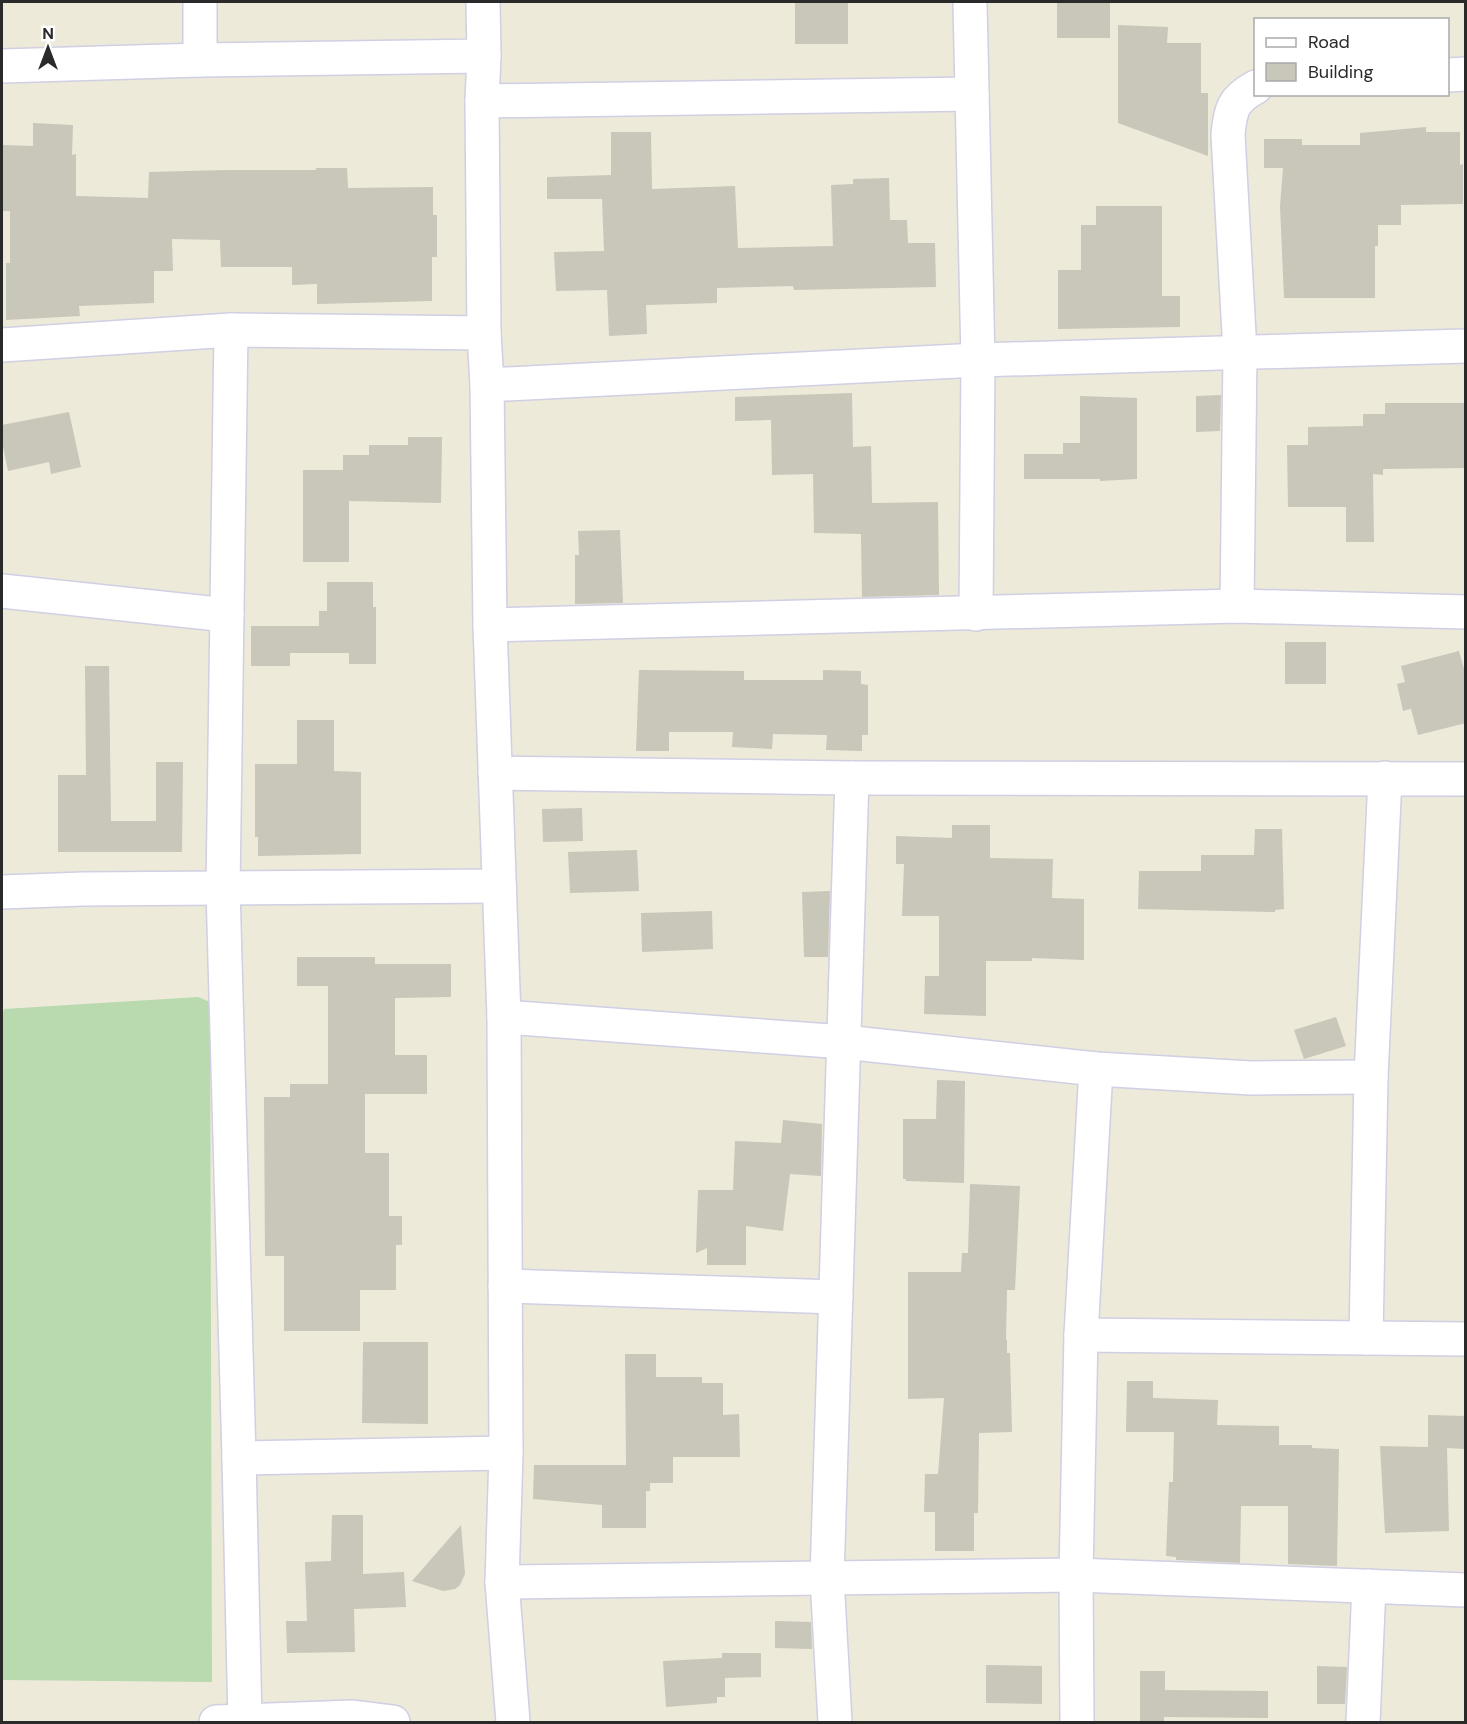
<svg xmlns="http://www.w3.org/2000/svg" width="1467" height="1724" font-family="'DM Sans',sans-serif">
<rect width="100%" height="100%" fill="#edeada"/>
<polygon fill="#b9d9af" points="198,997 210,1002 212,1682 2,1680 2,1016 4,1009"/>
<g fill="#c9c6ba">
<rect x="795" y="2" width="53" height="42"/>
<rect x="1057" y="2" width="53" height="36"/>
<polygon points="1118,25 1168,27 1167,43 1201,43 1201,93 1208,93 1208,156 1118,123"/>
<polygon points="33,123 73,125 72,155 76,154 76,196 148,198 149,172 226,170 316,170 316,168 347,168 348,188 433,187 433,215 437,215 437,257 432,257 432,301 317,304 317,284 292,285 292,267 221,267 220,240 172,239 173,271 154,271 154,303 79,306 80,316 6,320 6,263 10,263 10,211 2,211 3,145 33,146"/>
<polygon points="1426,127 1426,132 1460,132 1460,165 1463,164 1463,204 1401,205 1401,225 1378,225 1378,246 1375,246 1375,298 1284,298 1280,206 1283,168 1264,168 1264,139 1302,139 1302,145 1360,145 1360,133"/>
<polygon points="611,132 651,132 652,189 735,186 738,248 833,246 831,185 853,184 853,179 889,178 890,220 907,220 908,243 935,243 936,287 794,290 793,286 717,288 717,303 646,305 647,334 609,336 607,290 556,291 554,252 604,251 602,199 547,199 547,177 611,175"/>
<polygon points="1096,206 1162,206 1162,296 1180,296 1180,327 1058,329 1058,270 1081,270 1081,225 1096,225"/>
<polygon points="852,393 853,447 871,446 872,503 938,502 939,595 862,597 861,534 814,533 813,474 772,475 771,420 735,421 735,397"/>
<polygon points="1221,395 1220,431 1196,432 1196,396"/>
<polygon points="1080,396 1137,398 1137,479 1100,481 1100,479 1024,479 1024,454 1063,454 1063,443 1080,443"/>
<polygon points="1385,403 1466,403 1466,468 1383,469 1383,475 1373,474 1374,542 1346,542 1346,507 1288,507 1287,445 1308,445 1308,427 1363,426 1363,414 1385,414"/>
<polygon points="69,412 81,467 51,474 49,462 8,471 2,441 2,425"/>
<polygon points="408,437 442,437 441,503 349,501 349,562 303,562 303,470 343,470 343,455 369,455 369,445 408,445"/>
<polygon points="620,530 623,603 575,604 575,555 579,555 578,531"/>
<polygon points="327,582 373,582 373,607 376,607 376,664 349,664 349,653 290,653 290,666 251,666 251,626 319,626 319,611 327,611"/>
<rect x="1285" y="642" width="41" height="42"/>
<polygon points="1459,651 1466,676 1466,723 1418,735 1411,709 1403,711 1397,684 1405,682 1401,666"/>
<polygon points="85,666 109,666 111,821 156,821 156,762 183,762 182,852 58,852 58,775 86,775"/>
<polygon points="639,670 744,671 744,680 823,680 823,670 861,671 861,684 868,685 868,735 862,735 862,751 826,750 827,735 773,734 772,749 732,747 733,732 669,732 669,751 636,751"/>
<polygon points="297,720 334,720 334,771 361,772 361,854 258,856 258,837 255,837 255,764 297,764"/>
<polygon points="582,808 583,841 543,842 542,809"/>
<polygon points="952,825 990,825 990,858 1053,859 1052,898 1084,899 1084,960 1032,958 1032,961 986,961 986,1016 924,1014 925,976 939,976 939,916 902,916 904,864 896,864 896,836 952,838"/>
<polygon points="1255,829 1282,829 1284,909 1275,910 1275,912 1138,909 1139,871 1201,871 1201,855 1254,855"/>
<polygon points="637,850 639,891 570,893 568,852"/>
<polygon points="830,891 828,957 804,957 802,892"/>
<polygon points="712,911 713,949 642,952 641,913"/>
<polygon points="297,957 375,957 375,964 451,964 451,997 395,998 395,1055 427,1055 427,1094 365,1094 365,1153 389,1153 389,1216 402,1216 402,1245 396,1245 396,1290 360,1290 360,1331 284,1331 284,1256 265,1256 264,1097 290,1097 290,1084 328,1084 328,986 297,986"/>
<polygon points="1336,1017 1346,1046 1304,1059 1294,1030"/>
<polygon points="937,1080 965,1081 964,1183 906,1181 906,1179 903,1179 903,1119 936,1119"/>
<polygon points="783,1120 822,1124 821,1176 790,1174 783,1231 746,1226 746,1265 707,1265 707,1248 696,1253 698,1190 733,1190 735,1141 781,1143"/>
<polygon points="970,1184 1020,1186 1015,1290 1007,1290 1006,1340 1007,1340 1007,1353 1010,1353 1012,1432 979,1433 978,1513 974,1513 974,1551 935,1551 935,1512 924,1512 925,1474 938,1474 944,1398 908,1399 908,1272 961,1272 962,1253 968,1253"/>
<polygon points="363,1342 428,1342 428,1424 362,1423"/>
<polygon points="625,1354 656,1354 656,1377 702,1377 702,1383 723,1383 723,1415 739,1414 740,1457 673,1457 673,1483 650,1483 650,1491 646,1491 646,1528 602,1528 602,1505 533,1499 534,1465 626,1465"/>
<polygon points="1127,1381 1153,1381 1153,1398 1218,1400 1217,1425 1279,1426 1279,1445 1312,1445 1312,1448 1339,1449 1337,1566 1288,1564 1288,1506 1241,1506 1240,1563 1176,1560 1176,1557 1166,1556 1169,1482 1173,1482 1174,1432 1126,1432"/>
<polygon points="1428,1415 1466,1416 1466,1449 1447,1448 1449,1531 1385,1533 1380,1446 1428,1447"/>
<polygon points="332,1515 363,1515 363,1574 404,1572 406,1607 354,1609 355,1652 287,1653 286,1621 307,1621 305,1562 331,1561"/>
<polygon points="461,1525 465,1574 460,1585 455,1589 443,1591 412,1581"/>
<polygon points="775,1621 811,1622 812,1649 775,1648"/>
<polygon points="722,1653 761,1653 761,1677 725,1678 725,1697 717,1697 717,1703 666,1707 663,1661 722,1658"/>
<polygon points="986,1665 1042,1666 1042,1704 986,1703"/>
<polygon points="1317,1666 1347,1667 1345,1704 1317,1704"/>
<polygon points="1140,1671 1165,1671 1165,1690 1268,1691 1268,1718 1164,1717 1164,1722 1140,1722"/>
</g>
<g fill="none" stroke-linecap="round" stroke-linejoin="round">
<g stroke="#d0cfe4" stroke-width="36">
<g id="minor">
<polyline points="200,2 200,60"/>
<polyline points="970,2 978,360 976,614"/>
<polyline points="484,56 482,101 484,333 487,385 490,625 504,1017 506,1453 502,1582 513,1722"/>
<polyline points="2,66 200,60 484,56 483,2"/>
<polyline points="1448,75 1466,74"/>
<polyline points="482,101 972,94"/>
<polyline points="231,330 223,889 239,1458 245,1722"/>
<polyline points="2,345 231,330 484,333"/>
<polyline points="487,385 978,360 1466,346"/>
<polyline points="2,591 227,615"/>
<path d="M 1237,606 L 1240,352 L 1228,135 C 1230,110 1233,99 1256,87"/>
<polyline points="490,625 1237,606 1466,612"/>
<polyline points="495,773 852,778 1466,779"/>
<polyline points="2,892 83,889 499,886"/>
<polyline points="504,1017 844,1042 1096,1069 1251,1078 1371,1077"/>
<polyline points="505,1286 836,1297"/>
<polyline points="1081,1335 1466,1339"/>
<polyline points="1366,1338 1371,1077 1385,778"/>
<polyline points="239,1458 506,1453"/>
<polyline points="502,1582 1076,1575 1466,1590"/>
<polyline points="216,1722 353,1717 393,1722"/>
<polyline points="835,1722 827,1578 852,778"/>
<polyline points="1077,1722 1076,1575 1081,1335 1096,1069"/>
<polyline points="1363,1722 1369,1586"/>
</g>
</g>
<use href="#minor" stroke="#fff" stroke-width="33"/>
</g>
<rect width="1467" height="1724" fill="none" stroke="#2a2a2a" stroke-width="6"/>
<rect x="1254" y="18" width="195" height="78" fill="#ffffff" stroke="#aaaaaa" stroke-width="1.5"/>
<rect x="1266" y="38" width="30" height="9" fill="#ffffff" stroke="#aaaaaa" stroke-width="1.5"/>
<text x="1308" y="48" font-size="18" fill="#2a2a2a">Road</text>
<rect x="1266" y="63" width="30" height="18" fill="#c9c6ba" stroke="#aaaaaa" stroke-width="1.5"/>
<text x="1308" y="78" font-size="18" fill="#2a2a2a">Building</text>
<g transform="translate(48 48)" stroke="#ffffff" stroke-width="4.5" paint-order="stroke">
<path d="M0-4.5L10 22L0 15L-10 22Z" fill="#2a2a2a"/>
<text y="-9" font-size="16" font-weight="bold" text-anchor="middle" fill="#2a2a2a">N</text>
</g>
</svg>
